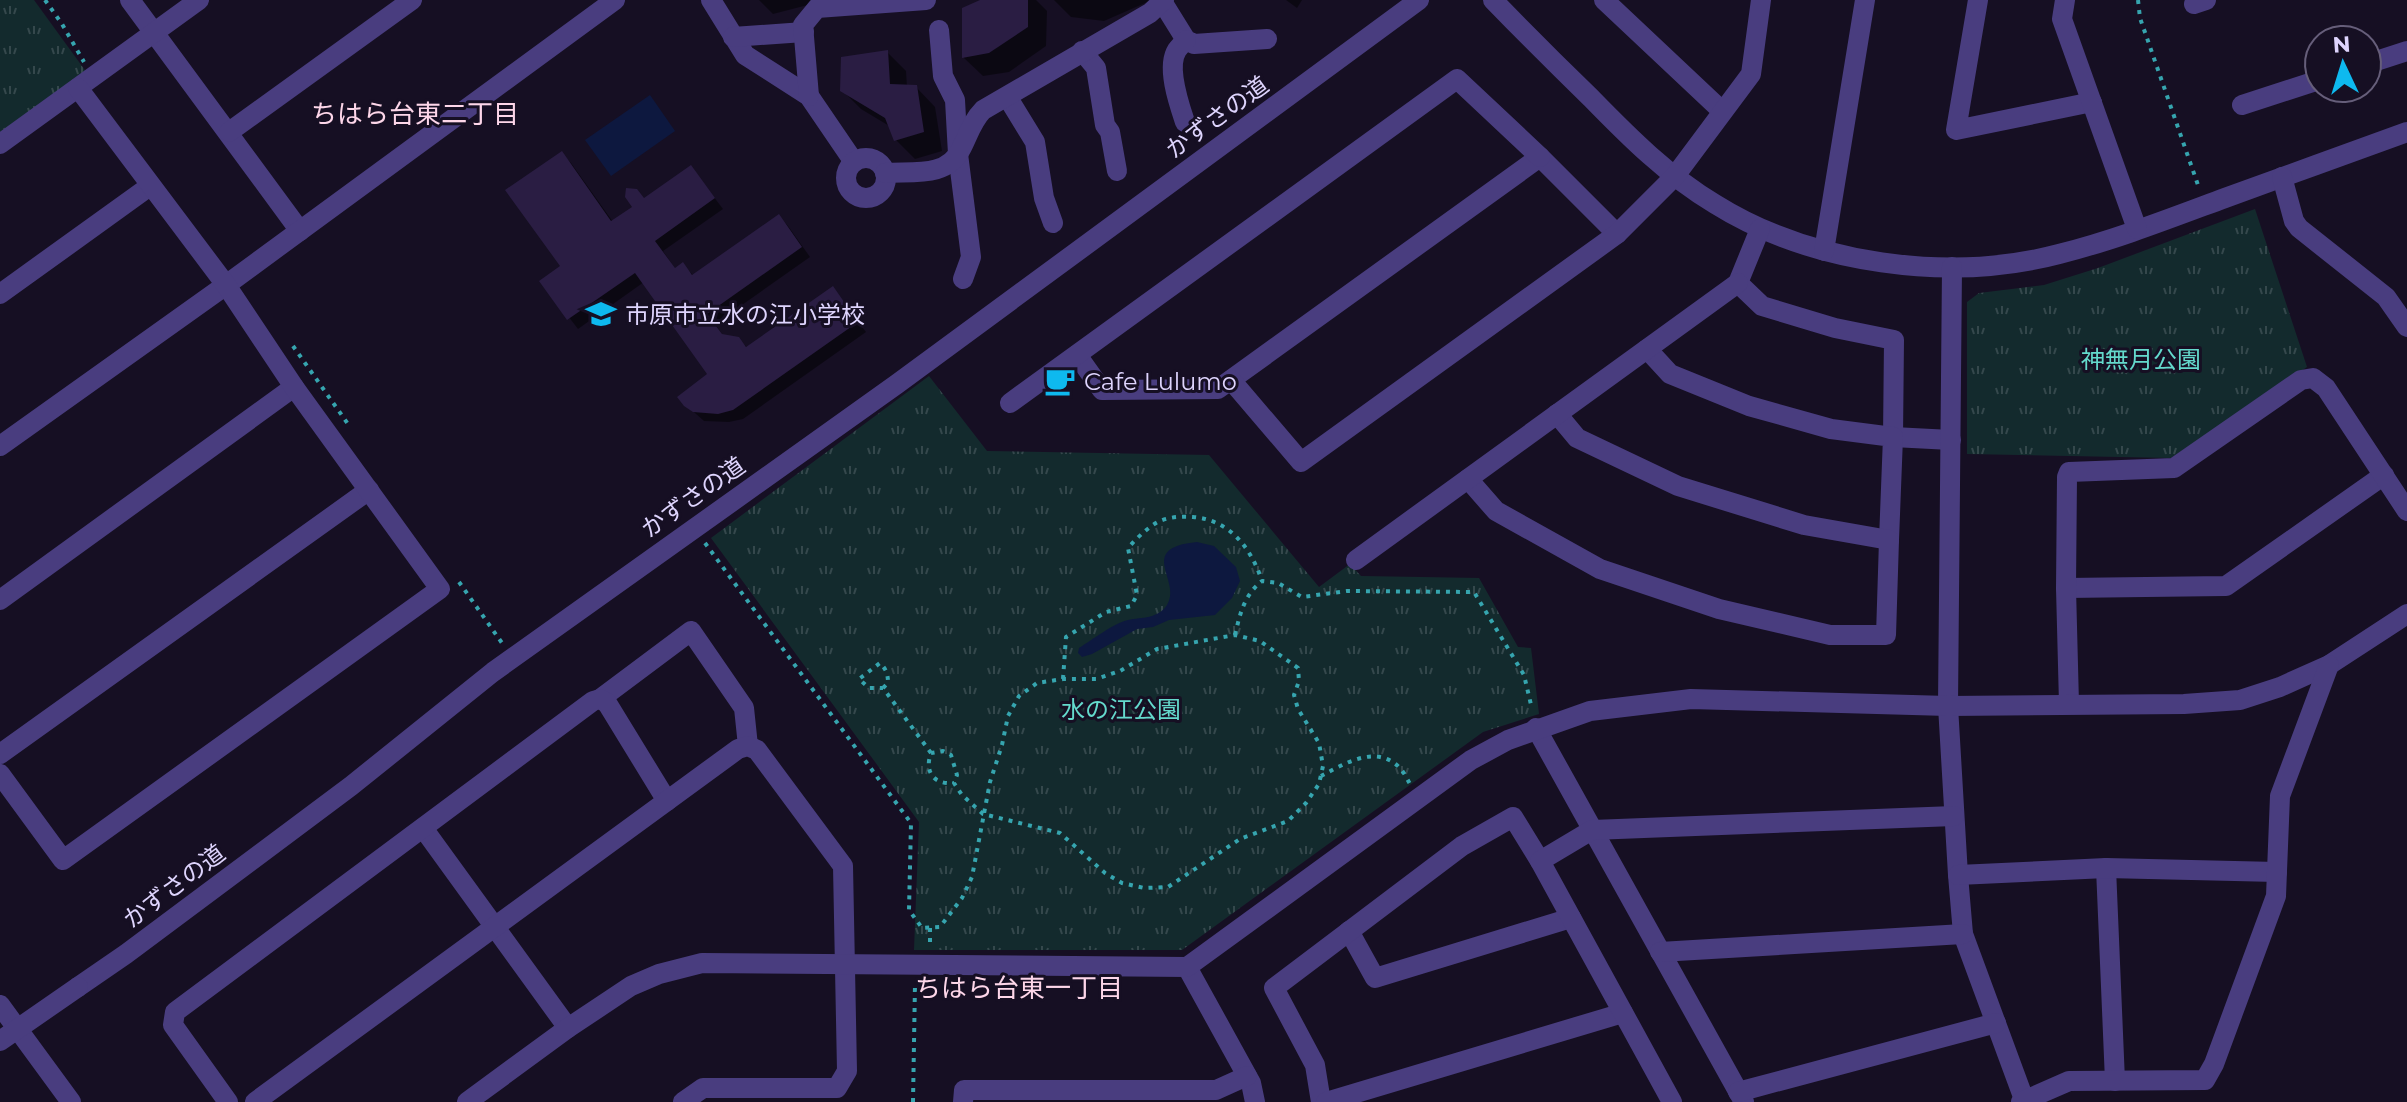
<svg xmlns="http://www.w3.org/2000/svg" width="2407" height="1102" font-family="Montserrat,'Noto Sans JP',sans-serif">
<defs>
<pattern id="park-tufts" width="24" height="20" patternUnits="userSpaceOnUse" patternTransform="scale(2)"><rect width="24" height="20" fill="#132a2d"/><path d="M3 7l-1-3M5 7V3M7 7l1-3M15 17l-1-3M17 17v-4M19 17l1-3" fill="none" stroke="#35484c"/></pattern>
</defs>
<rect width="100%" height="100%" fill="#160f23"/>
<g fill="url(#park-tufts)">
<polygon points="0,0 34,0 87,73 0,136"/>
<polygon points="2255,209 2307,367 2171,458 1967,454 1967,302 1979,293 2044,285 2098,268"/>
<polygon points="929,376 987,451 1209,455 1319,587 1350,564 1361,576 1479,578 1518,647 1531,648 1539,714 1483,732 1182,950 914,950 919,822 711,538"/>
</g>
<g fill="#0d183f">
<polygon points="650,95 675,131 611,176 585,140"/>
<path d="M 1197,542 L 1214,546 L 1236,567 L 1240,581 L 1232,598 L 1215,615 L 1169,620 L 1153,627 L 1137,629 L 1092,654 L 1082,657 L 1078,653 L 1079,648 C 1092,640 1114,623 1128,620 C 1142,617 1158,619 1167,605 C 1183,581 1135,548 1197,542 Z"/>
</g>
<g fill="#0007">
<polygon points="759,0 827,0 773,14"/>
<polygon points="985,0 1036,0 1047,11 1046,46 1009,72 983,76 964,58 964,9"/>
<polygon points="1054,0 1152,0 1104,21 1071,17"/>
<polygon points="1286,0 1302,0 1297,8"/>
<polygon points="887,52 906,71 907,87 916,87 935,107 942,151 915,159 896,140 891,127 861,109 842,90"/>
<polygon points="561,153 571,163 613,222 691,167 723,209 663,251 676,270 683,265 694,276 779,216 788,226 810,257 715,324 724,337 738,339 748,348 833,288 866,332 743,419 729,422 704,421 686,405 710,375 644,282 578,329 542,282 563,267"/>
</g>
<g fill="#2a1d43">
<polygon points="980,0 1028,0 1028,27 989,53 962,58 962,8"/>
<polygon points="888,50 890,84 917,85 924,132 894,141 885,118 840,91 841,57"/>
<polygon points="562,151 611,221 632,207 625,197 626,188 637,189 644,198 691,165 715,198 655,241 675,268 683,262 692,275 779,214 802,247 707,314 722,334 739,337 746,347 833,286 858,322 733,410 718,414 693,412 684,406 677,397 707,374 635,273 567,320 539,281 560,266 505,190"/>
</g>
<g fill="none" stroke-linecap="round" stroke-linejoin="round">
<g stroke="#36a5af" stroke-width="4" stroke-dasharray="4 6" stroke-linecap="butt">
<polyline points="45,0 62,24 84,62"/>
<polyline points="2138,0 2140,18 2199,188"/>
<polyline points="293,346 348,424"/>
<path d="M 705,543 L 911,823 L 909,910 L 922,928 L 940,927 L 962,898 L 972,877 L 990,782 L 1002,745 L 1008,716 L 1019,696 L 1037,683 L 1063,679 L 1096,679 L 1120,671 L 1157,649 L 1235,635 L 1260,641 L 1298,668 L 1299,681 L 1294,695 L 1298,709 L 1319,743 L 1323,766 L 1319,784 L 1306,803 L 1288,821 L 1240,839 L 1168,887 L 1144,888 L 1122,883 L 1105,873 L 1060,833 L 983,814 L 962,795 L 954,783 L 957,775 L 951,755 L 943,751 L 931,753 C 924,772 934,785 954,783"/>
<polyline points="459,582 502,643"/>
<path d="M 1235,635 C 1240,614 1244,595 1262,581 L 1278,583 L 1302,597 L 1347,591 L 1474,592 L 1524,675 L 1532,709"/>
<path d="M 1063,679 L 1066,637 L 1106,612 L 1131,606 L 1137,595 L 1128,548 C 1136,539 1145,530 1156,523 C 1166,517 1181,516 1193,517 C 1230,520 1251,548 1262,581"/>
<path d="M 883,688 L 888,683 C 888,674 886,669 880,663 L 859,679 L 869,688 L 883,688 L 931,753"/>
<path d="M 1321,776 C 1344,764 1375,744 1399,767 C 1404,772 1407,779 1410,784"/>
<polyline points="930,928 930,946"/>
<polyline points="913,1102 915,984"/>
</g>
<g stroke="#493d7f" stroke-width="20">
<polyline points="130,0 300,231"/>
<polyline points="711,0 745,55 809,96 854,162"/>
<path d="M 1493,0 C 1525,33 1558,66 1591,98 C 1629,137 1668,176 1715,204 C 1811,264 1949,283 2059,254 C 2115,240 2171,218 2225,198 C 2286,176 2346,154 2407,132"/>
<polyline points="1604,0 1722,111"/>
<polyline points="1978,0 1956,130 2092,102"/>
<polyline points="2065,0 2062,19 2137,229"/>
<polyline points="1163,3 1186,40 1194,44 1267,39"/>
<polyline points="2194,4 2206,0"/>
<polyline points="939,30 943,76 955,100 958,154 971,257 963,279"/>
<polyline points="733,37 804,32"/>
<polyline points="1082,51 1096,68 1105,125 1110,132 1117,171"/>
<polyline points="2367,64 2407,51"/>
<polyline points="809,96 803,25 817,8 926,0"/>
<polyline points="1008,98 1035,142 1044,198 1053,223"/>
<polyline points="2242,105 2319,80"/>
<path d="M 1185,122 C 1179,104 1166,67 1177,50 C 1180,46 1183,43 1186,40"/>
<polyline points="229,132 412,0"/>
<polyline points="0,144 199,0"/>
<circle cx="866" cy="178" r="20"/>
<path d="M 885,173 C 913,171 947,178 961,149 C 968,136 972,121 983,110 L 1150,13 L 1164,0"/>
<polyline points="2282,177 2294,221 2299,228 2386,297 2407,327"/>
<polyline points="1760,229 1738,283 1762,306 1835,328 1894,340 1893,437 1951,440"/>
<polyline points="1824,251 1865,0"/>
<polyline points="1952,267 1948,706 1958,875 1963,934 2025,1102"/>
<polyline points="0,294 150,186"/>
<polyline points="1647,349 1670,374 1749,406 1831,429 1893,437 1889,540"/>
<polyline points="1077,355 1102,390 1218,389 1540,157 1617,234"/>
<polyline points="1231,380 1301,462 1617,234 1675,176 1751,74 1761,0"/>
<polyline points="1010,403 1457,79 1540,157"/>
<polyline points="0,446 226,285 615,0"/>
<polyline points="1468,479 1496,511 1600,569 1719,609 1830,635 1886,635 1889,540 1804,525 1678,486 1577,438 1557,414"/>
<polyline points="1356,560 1738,283"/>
<polyline points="2066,588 2226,586 2384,475"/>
<polyline points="0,600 294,387"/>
<polyline points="600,699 691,631 744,708 748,746"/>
<polyline points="2069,704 2066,588 2067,477 2069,472 2174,468 2301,380 2313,378 2326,388 2407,511"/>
<polyline points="1536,728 1744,1102"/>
<polyline points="0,754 369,490"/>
<polyline points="0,774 63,860 440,589 294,387 226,285 78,88"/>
<polyline points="423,828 568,1028"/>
<polyline points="2106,868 2115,1081"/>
<polyline points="1958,875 2106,868 2277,872"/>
<polyline points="1349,931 1375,978 1571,918"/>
<polyline points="1660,952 1963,934"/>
<polyline points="1187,967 1251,1083 1255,1102"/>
<polyline points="78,987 126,954 351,786 493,672 897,384 1419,0"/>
<polyline points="0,1005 71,1102"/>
<polyline points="1738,1092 1996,1023"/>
<polyline points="228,1102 173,1025 175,1012 593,701 600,699 607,703 667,801"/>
<polyline points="255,1102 738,749 748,746 757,750 843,866 847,1071 837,1088 703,1088 683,1102"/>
<polyline points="467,1102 568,1028 631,986 659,974 702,963 1187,967 1471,760 1508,740 1590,711 1691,699 1948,706 2184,704 2240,700 2280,687 2329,665 2407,614"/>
<polyline points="963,1102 964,1090 1216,1090 1247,1076"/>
<polyline points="1321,1102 1315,1065 1274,988 1462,846 1513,817 1540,861"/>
<polyline points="1326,1102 1623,1013"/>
<polyline points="1672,1102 1540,861 1592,830 1954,816"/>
<polyline points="2021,1102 2069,1081 2205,1080 2214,1064 2276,896 2280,796 2329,665"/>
</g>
<polyline stroke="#493d7f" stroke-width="20" points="0,1041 78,987"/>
</g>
<defs>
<g id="school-bare" transform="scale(2.4)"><path d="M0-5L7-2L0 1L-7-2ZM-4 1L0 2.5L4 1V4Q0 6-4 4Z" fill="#0eb9ef" stroke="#160f23" stroke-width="2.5" paint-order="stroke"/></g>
<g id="cafe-bare" transform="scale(2.4)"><path d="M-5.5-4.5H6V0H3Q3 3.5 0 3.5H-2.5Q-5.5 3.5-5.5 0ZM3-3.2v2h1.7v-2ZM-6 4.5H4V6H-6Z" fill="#0eb9ef" stroke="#160f23" stroke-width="2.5" paint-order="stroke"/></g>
</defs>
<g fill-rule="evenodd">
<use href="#school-bare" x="601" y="314"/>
<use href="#cafe-bare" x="1060" y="381"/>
</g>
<g text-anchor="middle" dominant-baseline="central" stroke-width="6" stroke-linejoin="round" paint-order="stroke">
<g font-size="24" fill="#ded4fd" stroke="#160f23">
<text transform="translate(1217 117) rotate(-36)">かずさの道</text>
<text transform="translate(693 497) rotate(-35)">かずさの道</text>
<text transform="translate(174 886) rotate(-37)">かずさの道</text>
</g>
<g font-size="24" fill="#ded4fd" stroke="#160f23" text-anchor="start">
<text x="625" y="314">市原市立水の江小学校</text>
<text x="1084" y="381">Cafe Lulumo</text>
</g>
<g font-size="24" fill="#64d9cc" stroke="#160f23">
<text x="2141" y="359">神無月公園</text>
<text x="1121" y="709">水の江公園</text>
</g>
<g font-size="26" fill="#fdd6e9" stroke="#160f23">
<text x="415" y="114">ちはら台東二丁目</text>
<text x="1019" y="988">ちはら台東一丁目</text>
</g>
</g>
<g transform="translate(2343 64) rotate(356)"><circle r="38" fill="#160f23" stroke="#665e7a" stroke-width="2"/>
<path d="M0-6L14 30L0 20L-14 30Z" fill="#0eb9ef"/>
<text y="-12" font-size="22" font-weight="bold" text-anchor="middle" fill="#ded4fd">N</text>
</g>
</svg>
